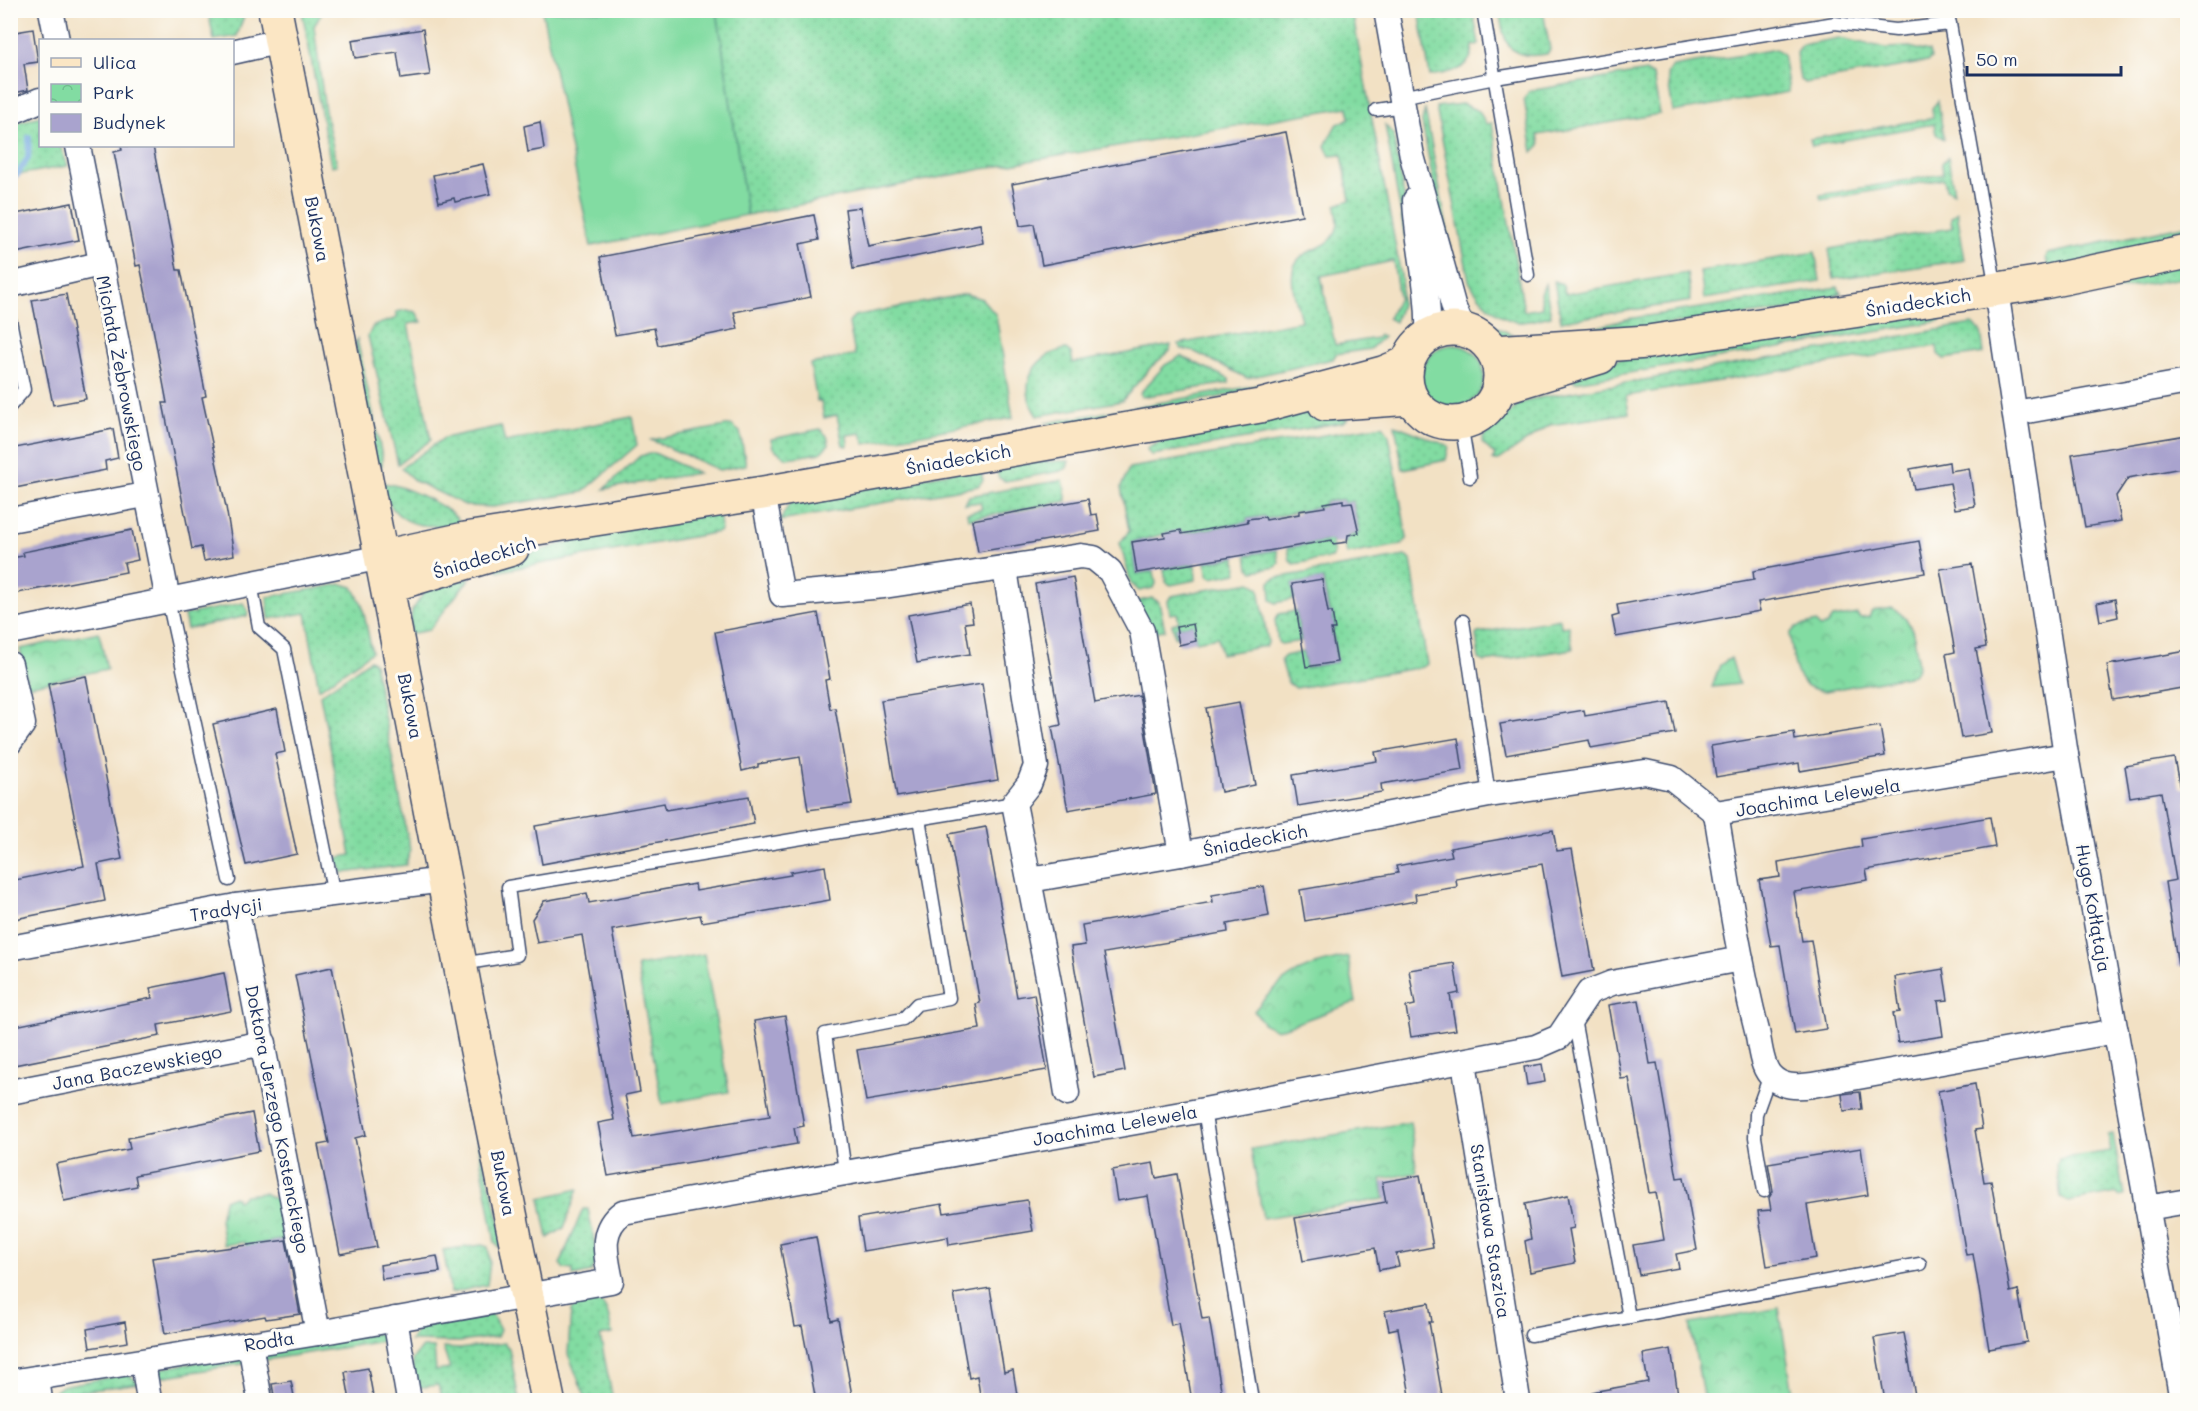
<svg xmlns="http://www.w3.org/2000/svg" width="2198" height="1411" font-family="Mali,sans-serif">
<defs>
<pattern id="grass-dots" width="8" height="8" patternUnits="userSpaceOnUse" patternTransform="scale(1.5)"><rect width="8" height="8" fill="#82dca2"/><path d="M2 2h.1M6 6h.1" fill="none" stroke="#70bd8e" stroke-width="1.8" stroke-linecap="round"/></pattern>
<pattern id="park-crowns" width="20" height="18" patternUnits="userSpaceOnUse" patternTransform="scale(1.5)"><rect width="20" height="18" fill="#82dca2"/><path d="M2 6a3 3 0 1 1 6 0M12 15a3 3 0 1 1 6 0" fill="none" stroke="#70bd8e"/></pattern>
</defs>
<rect width="100%" height="100%" fill="#fdfcf7"/>
<filter id="ink" filterUnits="userSpaceOnUse"><feTurbulence type="fractalNoise" baseFrequency=".0167" numOctaves="2"/><feDisplacementMap in="SourceGraphic" scale="12" xChannelSelector="R" yChannelSelector="G"/><feConvolveMatrix kernelMatrix="1 2 1 2 8 2 1 2 1" color-interpolation-filters="sRGB"/></filter>
<filter id="wash" filterUnits="userSpaceOnUse"><feTurbulence type="fractalNoise" baseFrequency=".008" numOctaves="4" result="noise"/><feDisplacementMap in="SourceGraphic" scale="24" xChannelSelector="R" yChannelSelector="G"/><feGaussianBlur stdDeviation="1.35" result="paint"/><feColorMatrix in="noise" values="0 0 0 0 0 0 0 0 0 0 0 0 0 0 0 0 0 1.4 0 .05"/><feComposite in="paint" operator="in"/></filter>
<g filter="url(#wash)">
<rect width="100%" height="100%" fill="#f2e1c4"/>
<g fill="url(#grass-dots)" stroke="#4e8680" stroke-width="1.5">
<polygon points="208,11 243,11 244,16 237,36 214,40"/>
<polygon points="302,11 323,11 314,26 325,111 337,165 331,166"/>
<path d="M 717,11 L 1352,11 L 1402,281 L 1401,304 L 1395,322 L 1388,318 L 1399,298 L 1393,261 L 1321,276 L 1335,345 L 1377,338 L 1379,335 L 1383,337 L 1370,349 L 1336,354 L 1333,359 L 1247,378 L 1195,352 L 1182,349 L 1178,344 L 1301,321 C 1298,306 1290,286 1293,271 C 1298,243 1334,256 1338,223 C 1338,217 1336,211 1336,205 L 1350,200 L 1342,155 L 1330,156 L 1325,146 L 1336,125 L 1350,118 L 1348,107 L 993,167 L 747,215 Z"/>
<path d="M 1419,11 L 1473,11 L 1479,44 L 1473,46 C 1472,71 1451,72 1430,76 Z"/>
<path d="M 1499,11 L 1543,11 L 1550,49 L 1547,54 C 1507,61 1505,44 1499,11 Z"/>
<polygon points="1839,38 1886,48 1910,47 1929,52 1931,58 1927,62 1805,83 1800,80 1796,52 1801,45"/>
<polygon points="1776,49 1783,54 1789,92 1673,112 1667,74 1673,67"/>
<polygon points="1646,71 1653,76 1660,114 1538,135 1540,145 1533,152 1524,99 1529,91"/>
<polygon points="1938,101 1944,139 1936,134 1934,124 1812,146 1810,139 1933,118 1932,108"/>
<path d="M 1462,104 L 1479,111 L 1486,124 L 1492,123 L 1524,311 L 1542,308 L 1541,294 L 1545,284 L 1551,316 C 1541,318 1528,323 1518,322 C 1498,320 1477,297 1469,281 L 1436,107 Z"/>
<polygon points="1425,109 1452,256 1441,224 1422,122"/>
<polygon points="40,116 40,146 60,146 68,166 11,176 10,125"/>
<polygon points="1385,125 1393,134 1416,265 1409,260"/>
<polygon points="1948,157 1954,193 1946,189 1944,179 1821,200 1820,195 1943,174 1942,163"/>
<polygon points="1957,212 1965,260 1834,279 1829,249 1952,228 1951,218"/>
<polygon points="2187,225 2187,241 2048,270 2046,257 2048,254"/>
<polygon points="1815,252 1820,281 1704,299 1700,271"/>
<polygon points="2187,263 2187,277 2057,301 2053,297 2052,291"/>
<polygon points="1687,273 1691,301 1561,321 1554,281 1562,284 1566,294"/>
<polygon points="1838,287 1841,293 1797,309 1565,336 1627,319"/>
<polygon points="966,294 982,299 996,315 1013,418 865,444 861,433 847,435 848,446 843,445 837,415 824,418 821,401 817,401 810,364 855,355 849,323 854,316"/>
<path d="M 1462,297 L 1495,327 L 1514,335 L 1498,338 C 1479,327 1470,318 1462,297 Z"/>
<polygon points="1941,309 1943,317 1940,321 1575,382 1570,374 1621,359"/>
<polygon points="406,310 416,312 422,322 408,324 431,440 398,464 368,336 373,326 397,318 396,312"/>
<polygon points="1972,324 1981,331 1984,353 1944,359 1938,354 1937,346 1626,396 1629,413 1550,425 1499,460 1492,460 1495,455 1482,443 1483,438 1519,404 1532,399"/>
<polygon points="357,339 382,456 382,465 377,470 355,343"/>
<path d="M 1171,345 L 1170,351 L 1151,367 L 1122,401 L 1037,416 C 1017,387 1032,355 1066,349 L 1071,353 L 1073,363 Z"/>
<polygon points="1181,356 1229,379 1229,383 1141,397 1140,393 1165,365"/>
<polygon points="1336,371 1340,375 1056,427 1046,423"/>
<polygon points="1294,412 1348,418 1344,422 1152,455 1148,452 1147,448 1188,431"/>
<polygon points="632,417 637,445 583,492 493,507 467,506 415,481 401,468 444,438 501,426 505,442"/>
<polygon points="731,425 740,432 746,465 719,470 651,440"/>
<polygon points="1383,425 1389,435 1407,538 1402,545 1347,554 1344,538 1360,533 1353,501 1344,503 1343,499 1324,502 1324,506 1265,519 1264,516 1247,519 1247,522 1183,533 1181,530 1132,542 1137,574 1154,571 1156,584 1153,588 1139,591 1131,583 1120,543 1129,531 1121,487 1129,468"/>
<polygon points="1395,425 1449,446 1446,460 1403,469"/>
<polygon points="820,429 827,436 829,444 820,453 787,458 773,448 771,439"/>
<polygon points="654,453 698,473 604,489 640,456"/>
<polygon points="1069,461 1067,468 1061,471 1005,481 999,478 995,467 999,463"/>
<polygon points="980,467 983,480 978,486 780,521 790,502"/>
<polygon points="1063,480 1067,501 968,519 967,513 982,509 980,502 965,504 969,496"/>
<path d="M 380,483 C 397,482 454,507 459,523 C 420,531 392,524 380,483 Z"/>
<polygon points="719,512 721,527 719,532 500,571 489,565 608,531"/>
<polygon points="1331,540 1334,554 1331,558 1294,564 1290,561 1288,548"/>
<polygon points="1277,550 1279,563 1276,567 1253,571 1249,568 1247,555"/>
<polygon points="1405,556 1411,560 1427,664 1423,667 1296,688 1288,683 1281,660 1285,656 1303,652 1306,668 1337,662 1332,630 1335,629 1332,612 1329,612 1323,579 1292,584 1294,599 1276,603 1271,600 1270,582 1275,578"/>
<polygon points="1236,557 1237,573 1212,578 1207,575 1206,562"/>
<polygon points="1195,564 1196,580 1171,585 1166,582 1164,569"/>
<polygon points="470,578 429,630 409,634 412,611 427,588"/>
<polygon points="1251,582 1259,588 1268,643 1266,646 1221,654 1218,637 1196,641 1193,624 1176,627 1177,636 1175,637 1172,624 1179,622 1177,613 1170,614 1168,601 1171,596"/>
<polygon points="342,584 353,587 362,604 372,652 319,689 306,613 269,619 267,597"/>
<polygon points="1152,598 1159,602 1165,630 1152,632 1134,602"/>
<polygon points="243,603 248,611 247,616 187,629 184,615"/>
<polygon points="1296,611 1301,641 1281,644 1278,642 1275,620 1279,614"/>
<polygon points="1560,619 1561,627 1569,626 1573,649 1484,662 1479,659 1476,635 1478,633"/>
<polygon points="370,660 374,663 410,850 406,865 343,873 336,858 351,855 320,695"/>
<polygon points="2113,1134 2124,1195 2119,1196 2118,1193 2068,1202 2061,1197 2056,1164 2059,1159 2111,1151 2108,1135"/>
<polygon points="477,1139 479,1141 506,1247 499,1247 495,1243"/>
<polygon points="578,1189 564,1228 548,1238 540,1198"/>
<polygon points="583,1209 588,1209 598,1260 591,1272 573,1276 573,1270 564,1269 560,1264"/>
<polygon points="482,1245 488,1247 490,1262 487,1285 451,1293 443,1250"/>
<path d="M 577,1297 C 607,1298 607,1307 612,1334 L 600,1336 L 613,1400 L 597,1400 L 596,1398 L 586,1399 L 568,1354 L 571,1310 L 579,1304 Z"/>
<polygon points="491,1313 500,1330 497,1337 459,1342 410,1341 420,1326"/>
<polygon points="378,1333 389,1340 259,1361 263,1351"/>
<polygon points="504,1343 509,1348 519,1400 442,1400 438,1385 416,1388 412,1360 421,1348 434,1348 436,1371 450,1369 443,1348 460,1349"/>
<polygon points="241,1355 249,1363 154,1378 157,1371 163,1368"/>
<polygon points="128,1374 139,1383 51,1396 61,1386"/>
</g>
<g fill="url(#park-crowns)" stroke="#4e8680" stroke-width="1.5">
<path d="M 1892,608 C 1917,621 1915,643 1918,668 L 1913,675 L 1825,691 C 1792,689 1794,660 1790,634 L 1796,627 L 1816,622 L 1820,627 L 1827,625 L 1832,618 L 1857,614 L 1860,618 L 1869,617 L 1872,611 Z"/>
<polygon points="99,632 107,669 28,686 20,649"/>
<polygon points="704,954 729,1092 662,1104 637,966"/>
<path d="M 1348,957 L 1356,1002 L 1277,1030 L 1264,1024 L 1254,1011 C 1283,975 1302,966 1348,957 Z"/>
<polygon points="1410,1122 1417,1173 1381,1179 1384,1199 1263,1218 1251,1149"/>
<polygon points="264,1193 283,1203 292,1238 246,1246 245,1242 224,1245 220,1220 224,1200 234,1196 238,1201 245,1195"/>
<polygon points="1779,1308 1794,1400 1704,1400 1690,1324"/>
</g>
<g fill="#82dca2" stroke="#4e8680" stroke-width="1.5">
<polygon points="542,11 717,11 747,215 591,246"/>
<circle cx="1453" cy="376" r="31"/>
<polygon points="1731,658 1739,684 1712,687 1720,665"/>
</g>
<g fill="none" stroke-linecap="round" stroke-linejoin="round">
<polyline stroke="#72a8e0" stroke-width="6" points="10,176 17,175 28,158 29,137"/>
</g>
<g id="blocks">
<g fill="#a9a3ce">
<polygon points="33,29 38,62 24,64 28,90 10,94 10,33"/>
<polygon points="423,29 430,75 401,79 397,52 355,58 352,40"/>
<polygon points="540,122 544,149 528,152 524,126"/>
<polygon points="1286,132 1302,215 1042,265 1034,224 1020,226 1012,184"/>
<polygon points="121,146 153,146 174,253 177,270 181,270 196,345 206,396 202,397 226,507 234,555 204,561 201,547 192,549 163,403 167,403 153,328 140,265 136,266 114,152 122,150"/>
<polygon points="483,164 490,194 455,202 454,198 439,202 433,175"/>
<polygon points="72,203 79,240 10,254 10,215"/>
<polygon points="860,207 868,246 980,224 983,243 853,269 845,209"/>
<polygon points="814,215 819,240 800,244 811,297 734,312 738,329 658,345 654,328 615,335 600,257"/>
<polygon points="66,294 86,399 53,405 32,300"/>
<polygon points="113,429 118,458 105,461 106,470 10,489 10,449"/>
<polygon points="2187,435 2187,467 2128,478 2116,496 2121,521 2085,527 2072,454"/>
<polygon points="1949,462 1950,471 1969,468 1975,506 1955,509 1950,483 1914,489 1910,469"/>
<polygon points="1088,499 1091,515 1097,514 1100,531 978,552 972,520"/>
<polygon points="1343,500 1343,503 1352,502 1359,533 1348,535 1347,542 1333,544 1332,540 1137,573 1132,542 1165,537 1164,533 1181,530 1182,534 1248,522 1247,519 1265,517 1266,520 1299,514 1299,511 1325,507 1324,503"/>
<polygon points="132,530 138,560 124,563 126,572 12,594 10,558 24,556 23,552"/>
<polygon points="1919,541 1925,573 1758,602 1760,611 1616,637 1612,617 1619,615 1617,605 1754,580 1753,571"/>
<polygon points="1972,564 1986,647 1976,649 1992,733 1961,738 1946,654 1955,652 1940,569"/>
<polygon points="1073,577 1095,703 1139,695 1156,794 1068,810 1052,727 1061,725 1035,584"/>
<polygon points="1322,579 1328,612 1332,612 1335,629 1331,629 1337,662 1306,667 1292,584"/>
<polygon points="2115,599 2118,617 2100,621 2097,603"/>
<polygon points="970,604 973,622 965,623 970,654 917,663 908,615"/>
<polygon points="818,613 830,679 825,680 830,709 835,708 852,804 808,810 800,757 758,764 758,767 742,771 715,632"/>
<polygon points="1193,624 1196,641 1179,645 1176,627"/>
<polygon points="2187,651 2187,687 2113,700 2107,665"/>
<polygon points="86,676 122,859 98,864 105,901 10,920 10,881 84,866 48,684"/>
<polygon points="982,684 998,780 897,797 881,700"/>
<polygon points="1239,702 1255,785 1221,792 1206,708"/>
<polygon points="1669,702 1675,733 1591,748 1589,740 1506,755 1500,724 1584,710 1585,716"/>
<polygon points="277,709 285,752 275,754 297,854 246,865 213,724"/>
<polygon points="1880,726 1885,756 1800,771 1799,763 1716,777 1711,746 1794,732 1795,740"/>
<polygon points="1458,738 1463,770 1381,784 1382,792 1298,806 1293,775 1377,761 1375,752"/>
<polygon points="2174,758 2180,789 2187,788 2187,965 2178,966 2165,882 2176,880 2161,792 2130,797 2125,766"/>
<polygon points="749,796 754,824 542,864 535,826 664,803 666,810"/>
<polygon points="1990,817 1995,847 1866,870 1868,880 1794,892 1802,941 1811,940 1826,1029 1795,1034 1780,945 1771,946 1759,880 1780,877 1778,862 1862,847 1861,839"/>
<polygon points="986,827 1017,997 1034,994 1047,1070 866,1101 857,1050 980,1029 976,1004 980,1003 949,834"/>
<polygon points="1553,830 1557,851 1572,849 1594,971 1562,977 1542,864 1456,879 1457,887 1415,894 1416,901 1305,921 1300,890 1398,873 1396,866 1452,856 1450,848"/>
<polygon points="825,866 830,900 702,922 700,915 612,930 640,1092 625,1095 634,1138 770,1116 754,1021 785,1016 804,1126 794,1128 797,1144 608,1176 598,1123 614,1120 582,935 537,943 532,919 544,901 587,893 589,903 695,884 696,891 791,875 790,872"/>
<polygon points="1264,886 1269,916 1227,924 1228,932 1104,953 1125,1071 1094,1077 1071,947 1085,945 1082,925 1213,902 1212,895"/>
<polygon points="1454,963 1459,993 1450,995 1456,1030 1411,1037 1406,1007 1415,1005 1409,970"/>
<polygon points="332,967 366,1135 355,1138 377,1247 340,1254 318,1145 329,1143 295,975"/>
<polygon points="1943,969 1948,1000 1938,1001 1943,1036 1898,1043 1893,1013 1900,1012 1895,977"/>
<polygon points="224,973 231,1011 158,1025 160,1036 14,1065 10,1027 152,998 150,988"/>
<polygon points="1639,1000 1650,1064 1657,1063 1677,1178 1684,1177 1697,1250 1676,1254 1679,1268 1639,1275 1633,1245 1664,1240 1656,1192 1649,1193 1629,1078 1621,1079 1608,1005"/>
<polygon points="1542,1064 1545,1082 1527,1085 1524,1067"/>
<polygon points="1975,1084 1982,1129 1975,1130 1984,1182 1991,1181 2010,1292 2018,1290 2027,1342 1989,1349 1973,1254 1966,1255 1938,1091"/>
<polygon points="1860,1092 1862,1109 1844,1111 1842,1094"/>
<polygon points="252,1113 259,1151 135,1175 137,1186 64,1201 56,1164 130,1149 128,1138"/>
<polygon points="1861,1148 1868,1195 1807,1205 1816,1258 1767,1266 1758,1211 1771,1210 1769,1198 1773,1191 1768,1163"/>
<polygon points="1153,1163 1156,1178 1177,1174 1202,1319 1209,1318 1223,1401 1192,1401 1179,1323 1171,1325 1148,1196 1117,1201 1112,1170"/>
<polygon points="1420,1175 1433,1247 1396,1254 1399,1266 1379,1270 1375,1248 1303,1261 1295,1218 1386,1202 1382,1182"/>
<polygon points="1568,1195 1574,1228 1569,1229 1575,1263 1530,1272 1525,1241 1531,1239 1525,1204"/>
<polygon points="1027,1200 1033,1231 949,1245 948,1237 863,1251 858,1218 942,1204 944,1213"/>
<polygon points="816,1237 831,1321 838,1319 853,1401 816,1401 802,1326 795,1327 780,1244"/>
<polygon points="286,1240 300,1314 266,1319 265,1316 165,1334 152,1258"/>
<polygon points="437,1256 440,1272 382,1279 380,1265"/>
<polygon points="990,1288 1004,1372 1013,1370 1018,1401 981,1401 977,1376 969,1378 954,1294"/>
<polygon points="1429,1303 1432,1322 1429,1322 1443,1401 1411,1401 1398,1328 1389,1330 1385,1311"/>
<polygon points="125,1322 128,1342 90,1348 87,1329"/>
<polygon points="1904,1333 1916,1401 1885,1401 1874,1338"/>
<polygon points="1671,1349 1679,1401 1592,1401 1592,1392 1648,1382 1643,1354"/>
<polygon points="368,1368 374,1401 350,1401 345,1372"/>
<polygon points="291,1381 295,1401 275,1401 272,1384"/>
</g>
</g>
</g>
<g filter="url(#ink)">
<use href="#blocks" fill-opacity="0" stroke="#3b4a6d" stroke-width="1.5"/>
<g fill="none" stroke-linecap="round" stroke-linejoin="round">
<g stroke="#3b4a6d" stroke-width="15">
<g id="lane">
<polyline points="1483,10 1528,275"/>
<polyline points="1947,10 1950,24"/>
<polyline points="1401,97 1495,78 1835,23 1896,30 1950,24 1996,289"/>
<polyline points="1376,110 1403,106"/>
<polyline points="10,320 24,390 10,406"/>
<polyline points="1461,423 1470,477"/>
<polyline points="251,583 259,627 284,649 334,895"/>
<polyline points="168,600 229,880"/>
<polyline points="1463,621 1489,795"/>
<polyline points="462,964 517,955 508,887 1014,803"/>
<polyline points="1574,1019 1629,1317"/>
<polyline points="1204,1110 1252,1400"/>
<polyline points="845,1171 825,1034 903,1019 917,1004 949,998 919,818"/>
<polyline points="1764,1191 1755,1137 1756,1114 1770,1075"/>
<polyline points="1531,1335 1920,1264"/>
</g>
</g>
<g stroke="#3b4a6d" stroke-width="27">
<g id="street">
<polyline points="51,10 57,40"/>
<polyline points="1386,10 1412,156 1454,308 1463,329"/>
<polyline points="232,52 281,41"/>
<polyline points="10,113 40,100"/>
<polyline points="78,146 168,600"/>
<path d="M 1415,200 C 1417,246 1430,290 1428,335"/>
<polyline points="10,285 100,264"/>
<polyline points="1996,290 2066,755 2182,1400"/>
<polyline points="2015,413 2188,382"/>
<polyline points="763,493 782,595 884,586 1081,556 1094,558 1110,571 1142,631 1181,854 1489,795 1645,772 1672,778 1716,813"/>
<polyline points="10,520 145,495"/>
<polyline points="1005,569 1036,766 1029,784 1014,803 1049,982 1067,1093"/>
<polyline points="10,632 382,557"/>
<polyline points="10,664 23,724 10,742"/>
<path d="M 1716,813 C 1728,886 1739,960 1757,1031 C 1760,1045 1761,1065 1770,1075 C 1781,1088 1798,1087 1813,1085 L 2116,1031"/>
<polyline points="1716,813 2066,755"/>
<polyline points="1030,880 1181,854"/>
<polyline points="236,906 318,1333"/>
<polyline points="10,948 236,906 444,880"/>
<polyline points="1464,1062 1518,1400"/>
<polyline points="10,1092 264,1043"/>
<polyline points="2147,1208 2188,1201"/>
<polyline points="395,1319 409,1400"/>
<polyline points="250,1344 260,1400"/>
<polyline points="143,1362 149,1400"/>
<polyline points="37,1378 40,1400"/>
<path d="M 10,1382 L 318,1333 L 611,1281 C 606,1255 598,1230 623,1212 L 1204,1110 L 1536,1047 L 1559,1037 L 1589,992 L 1612,983 L 1741,959"/>
</g>
</g>
<g stroke="#3b4a6d" stroke-width="36">
<g id="secondary">
<polyline points="275,10 475,1041 548,1400"/>
<circle cx="1453" cy="376" r="47"/>
<polyline points="1494,352 1648,342 2044,282 2188,252"/>
<polyline points="1499,388 1600,357"/>
<polyline points="1325,404 1411,398"/>
<polyline points="382,557 465,539 763,493 1260,406 1383,373 1407,363"/>
<polyline points="388,586 512,549"/>
</g>
</g>
<use href="#lane" stroke="#fff" stroke-width="12"/>
<use href="#street" stroke="#fff" stroke-width="24"/>
<use href="#secondary" stroke="#fbe6c4" stroke-width="33"/>
</g>
</g>
<g text-anchor="middle" dominant-baseline="central" stroke-width="6" stroke-linejoin="round" paint-order="stroke">
<g font-size="18" fill="#1b2f5e" stroke="#fdfcf7">
<text transform="translate(318 229) rotate(79)">Bukowa</text>
<text transform="translate(1918 302) rotate(-9)">Śniadeckich</text>
<text transform="translate(122 373) rotate(79)">Michała Żebrowskiego</text>
<text transform="translate(958 459) rotate(-10)">Śniadeckich</text>
<text transform="translate(484 557) rotate(-17)">Śniadeckich</text>
<text transform="translate(411 706) rotate(79)">Bukowa</text>
<text transform="translate(1818 797) rotate(-9)">Joachima Lelewela</text>
<text transform="translate(1255 840) rotate(-11)">Śniadeckich</text>
<text transform="translate(2094 908) rotate(80)">Hugo Kołłątaja</text>
<text transform="translate(226 909) rotate(-9)">Tradycji</text>
<text transform="translate(137 1067) rotate(-11)">Jana Baczewskiego</text>
<text transform="translate(278 1119) rotate(79)">Doktora Jerzego Kostenckiego</text>
<text transform="translate(1115 1125) rotate(-10)">Joachima Lelewela</text>
<text transform="translate(504 1183) rotate(79)">Bukowa</text>
<text transform="translate(1491 1231) rotate(81)">Stanisława Staszica</text>
<text transform="translate(269 1341) rotate(-9)">Rodła</text>
</g>
</g>
<rect width="2198" height="1411" fill="none" stroke="#fdfcf7" stroke-width="36"/>
<rect x="39" y="39" width="195" height="108" fill="#fdfcf7" stroke="#a3aaba" stroke-width="1.5"/>
<rect x="51" y="58" width="30" height="9" fill="#fbe6c4" stroke="#a3aaba" stroke-width="1.5"/>
<text x="93" y="69" font-size="18" fill="#1b2f5e">Ulica</text>
<rect x="51" y="84" width="30" height="18" fill="url(#park-crowns)" stroke="#a3aaba" stroke-width="1.5"/>
<text x="93" y="99" font-size="18" fill="#1b2f5e">Park</text>
<rect x="51" y="114" width="30" height="18" fill="#a9a3ce" stroke="#a3aaba" stroke-width="1.5"/>
<text x="93" y="129" font-size="18" fill="#1b2f5e">Budynek</text>
<path d="M1967 66v9h154v-9" fill="none" stroke="#1b2f5e" stroke-width="3"/>
<text x="1976" y="66" font-size="18" fill="#1b2f5e" stroke="#fdfcf7" stroke-width="4.5" paint-order="stroke">50 m</text>
</svg>
